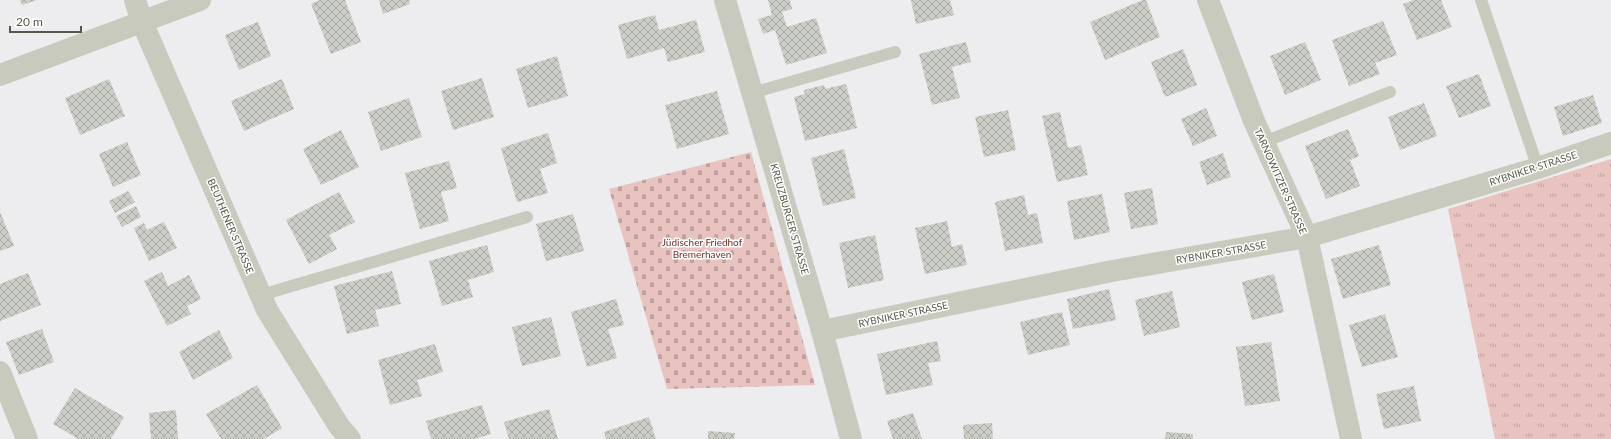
<svg xmlns="http://www.w3.org/2000/svg" width="1611" height="439" font-family="Lato,sans-serif">
<defs>
<pattern id="grass-tufts" width="24" height="20" patternUnits="userSpaceOnUse"><rect width="24" height="20" fill="#e8c3c0"/><path d="M3 7l-1-3M5 7V3M7 7l1-3M15 17l-1-3M17 17v-4M19 17l1-3" fill="none" stroke="#bfa19e"/></pattern>
<pattern id="cemetery-stones" width="16" height="16" patternUnits="userSpaceOnUse"><rect width="16" height="16" fill="#e8c3c0"/><path d="M2 7V4a2 2 0 0 1 4 0v3zM10 15v-3a2 2 0 0 1 4 0v3z" fill="#bfa19e"/></pattern>
<pattern id="building-cross-hatch" width="8" height="8" patternUnits="userSpaceOnUse"><rect width="8" height="8" fill="#cbcec7"/><path d="M0 0l8 8M0 8l8-8" fill="none" stroke="#a8aaa3"/></pattern>
</defs>
<rect width="100%" height="100%" fill="#ededef"/>
<polygon fill="url(#grass-tufts)" points="1611,159 1611,439 1495,439 1448,209"/>
<polygon fill="url(#cemetery-stones)" points="751,152 815,385 667,389 609,189"/>
<g fill="url(#building-cross-hatch)">
<polygon points="20,0 37,0 22,5"/>
<polygon points="320,0 345,0 361,42 331,54 311,4"/>
<polygon points="379,0 409,0 410,4 383,14"/>
<polygon points="768,0 790,0 792,9 782,12 787,27 816,18 827,53 786,65 775,30 763,34 758,19 772,15"/>
<polygon points="911,0 950,0 954,15 916,24"/>
<polygon points="1143,0 1146,0 1160,37 1105,60 1090,22"/>
<polygon points="1414,0 1441,0 1452,27 1417,40 1403,4"/>
<polygon points="655,15 659,30 696,20 705,52 668,62 664,48 627,59 618,25"/>
<polygon points="1383,21 1397,55 1375,63 1380,74 1349,86 1332,40"/>
<polygon points="258,22 271,56 239,70 225,35"/>
<polygon points="966,42 971,62 952,67 960,98 932,105 919,54"/>
<polygon points="1305,42 1321,80 1285,95 1270,56"/>
<polygon points="1183,49 1197,85 1165,97 1151,62"/>
<polygon points="557,56 568,96 528,108 516,69"/>
<polygon points="1479,74 1491,106 1459,118 1446,86"/>
<polygon points="482,78 494,117 453,130 441,91"/>
<polygon points="109,79 125,116 80,135 65,98"/>
<polygon points="282,79 294,109 244,131 231,101"/>
<polygon points="846,84 857,128 805,141 794,97 805,94 804,90 824,85 825,89"/>
<polygon points="717,91 729,134 677,149 665,105"/>
<polygon points="1593,95 1602,123 1563,136 1554,107"/>
<polygon points="409,98 422,137 381,151 368,112"/>
<polygon points="1424,103 1437,136 1400,150 1388,117"/>
<polygon points="1206,108 1217,136 1193,146 1181,119"/>
<polygon points="1008,110 1016,150 984,157 975,117"/>
<polygon points="1060,112 1068,148 1081,145 1088,175 1057,182 1042,116"/>
<polygon points="1348,129 1359,156 1350,160 1360,186 1326,199 1305,146"/>
<polygon points="341,130 359,167 321,185 303,149"/>
<polygon points="548,133 557,163 540,169 548,193 517,202 501,148"/>
<polygon points="127,142 141,175 113,187 99,154"/>
<polygon points="844,149 856,198 823,206 811,158"/>
<polygon points="1223,153 1231,177 1207,185 1199,162"/>
<polygon points="449,161 457,188 441,192 449,221 420,229 405,173"/>
<polygon points="1152,188 1158,224 1131,229 1124,193"/>
<polygon points="128,191 135,202 115,213 109,201"/>
<polygon points="339,192 355,222 329,235 337,249 309,264 286,220"/>
<polygon points="1102,194 1110,232 1074,240 1067,201"/>
<polygon points="1024,195 1028,215 1037,213 1043,243 1005,251 995,202"/>
<polygon points="136,206 141,217 122,227 116,216"/>
<polygon points="0,212 14,246 0,251"/>
<polygon points="573,214 584,251 546,261 536,224"/>
<polygon points="947,221 952,247 962,244 967,265 925,274 915,228"/>
<polygon points="164,222 177,248 149,261 134,228 144,223 147,230"/>
<polygon points="875,235 884,280 848,288 839,243"/>
<polygon points="487,245 494,272 468,280 473,297 442,306 429,261"/>
<polygon points="1379,245 1391,285 1343,299 1331,259"/>
<polygon points="392,271 401,304 375,310 379,326 347,334 334,286"/>
<polygon points="162,272 168,286 189,275 201,299 187,306 191,314 167,326 144,281"/>
<polygon points="28,273 41,305 0,321 0,284"/>
<polygon points="1274,274 1284,312 1252,320 1242,282"/>
<polygon points="1109,289 1116,320 1073,329 1067,299"/>
<polygon points="1172,291 1180,327 1144,336 1135,300"/>
<polygon points="616,299 624,325 608,329 617,358 587,367 571,312"/>
<polygon points="1062,312 1070,345 1028,355 1020,322"/>
<polygon points="1385,314 1398,357 1362,367 1349,325"/>
<polygon points="551,317 561,356 522,366 512,327"/>
<polygon points="42,329 54,362 19,375 6,342"/>
<polygon points="219,330 233,358 193,380 179,352"/>
<polygon points="937,341 941,361 928,363 933,385 886,395 877,354"/>
<polygon points="1271,342 1280,401 1245,406 1236,347"/>
<polygon points="435,344 443,372 417,380 422,396 390,405 378,360"/>
<polygon points="257,385 282,428 264,439 221,439 206,414"/>
<polygon points="1414,386 1421,421 1384,429 1376,394"/>
<polygon points="75,388 124,417 111,439 78,439 53,424"/>
<polygon points="482,405 491,434 475,439 431,439 426,421"/>
<polygon points="549,409 558,439 509,439 504,422"/>
<polygon points="176,410 178,439 151,439 149,413"/>
<polygon points="913,413 922,439 893,439 887,421"/>
<polygon points="649,417 656,439 606,439 604,432"/>
<polygon points="992,423 993,439 964,439 963,425"/>
<polygon points="708,431 735,433 734,439 708,439"/>
<polygon points="1166,432 1193,434 1193,439 1165,439"/>
</g>
<g fill="none" stroke-linecap="round" stroke-linejoin="round">
<g stroke="#c8cabd" stroke-width="12">
<polyline points="1481,0 1538,168"/>
<polyline points="752,93 895,52"/>
<polyline points="1264,142 1390,92"/>
<polyline points="261,295 527,217"/>
</g>
<g stroke="#c8cabd" stroke-width="22">
<polyline points="135,0 142,22 267,310 339,426 350,439"/>
<polyline points="725,0 822,331 851,439"/>
<polyline points="1208,0 1254,121 1307,237 1351,439"/>
<polyline points="0,75 200,0"/>
<polyline points="822,331 1112,271 1307,237 1538,168 1611,143"/>
<polyline points="0,372 27,439"/>
</g>
</g>
<g text-anchor="middle" dominant-baseline="central" stroke-width="3" stroke-linejoin="round" paint-order="stroke">
<g font-size="10" fill="#555747" stroke="#fff">
<text transform="translate(1533 168) rotate(-18)">RYBNIKER STRASSE</text>
<text transform="translate(1281 181) rotate(66)">TARNOWITZER STRASSE</text>
<text transform="translate(790 219) rotate(74)">KREUZBURGER STRASSE</text>
<text transform="translate(231 226) rotate(67)">BEUTHENER STRASSE</text>
<text transform="translate(1221 252) rotate(-10)">RYBNIKER STRASSE</text>
<text transform="translate(903 314) rotate(-12)">RYBNIKER STRASSE</text>
</g>
<g font-size="10" fill="#6f3022" stroke="#fff">
<text x="702" y="242">Jüdischer Friedhof<tspan x="702" dy="12">Bremerhaven</tspan></text>
</g>
</g>
<path d="M10 26v6h71v-6" fill="none" stroke="#555747" stroke-width="2"/>
<text x="16" y="26" font-size="12" fill="#555747" stroke="#ffffff" stroke-width="3" paint-order="stroke">20 m</text>
</svg>
